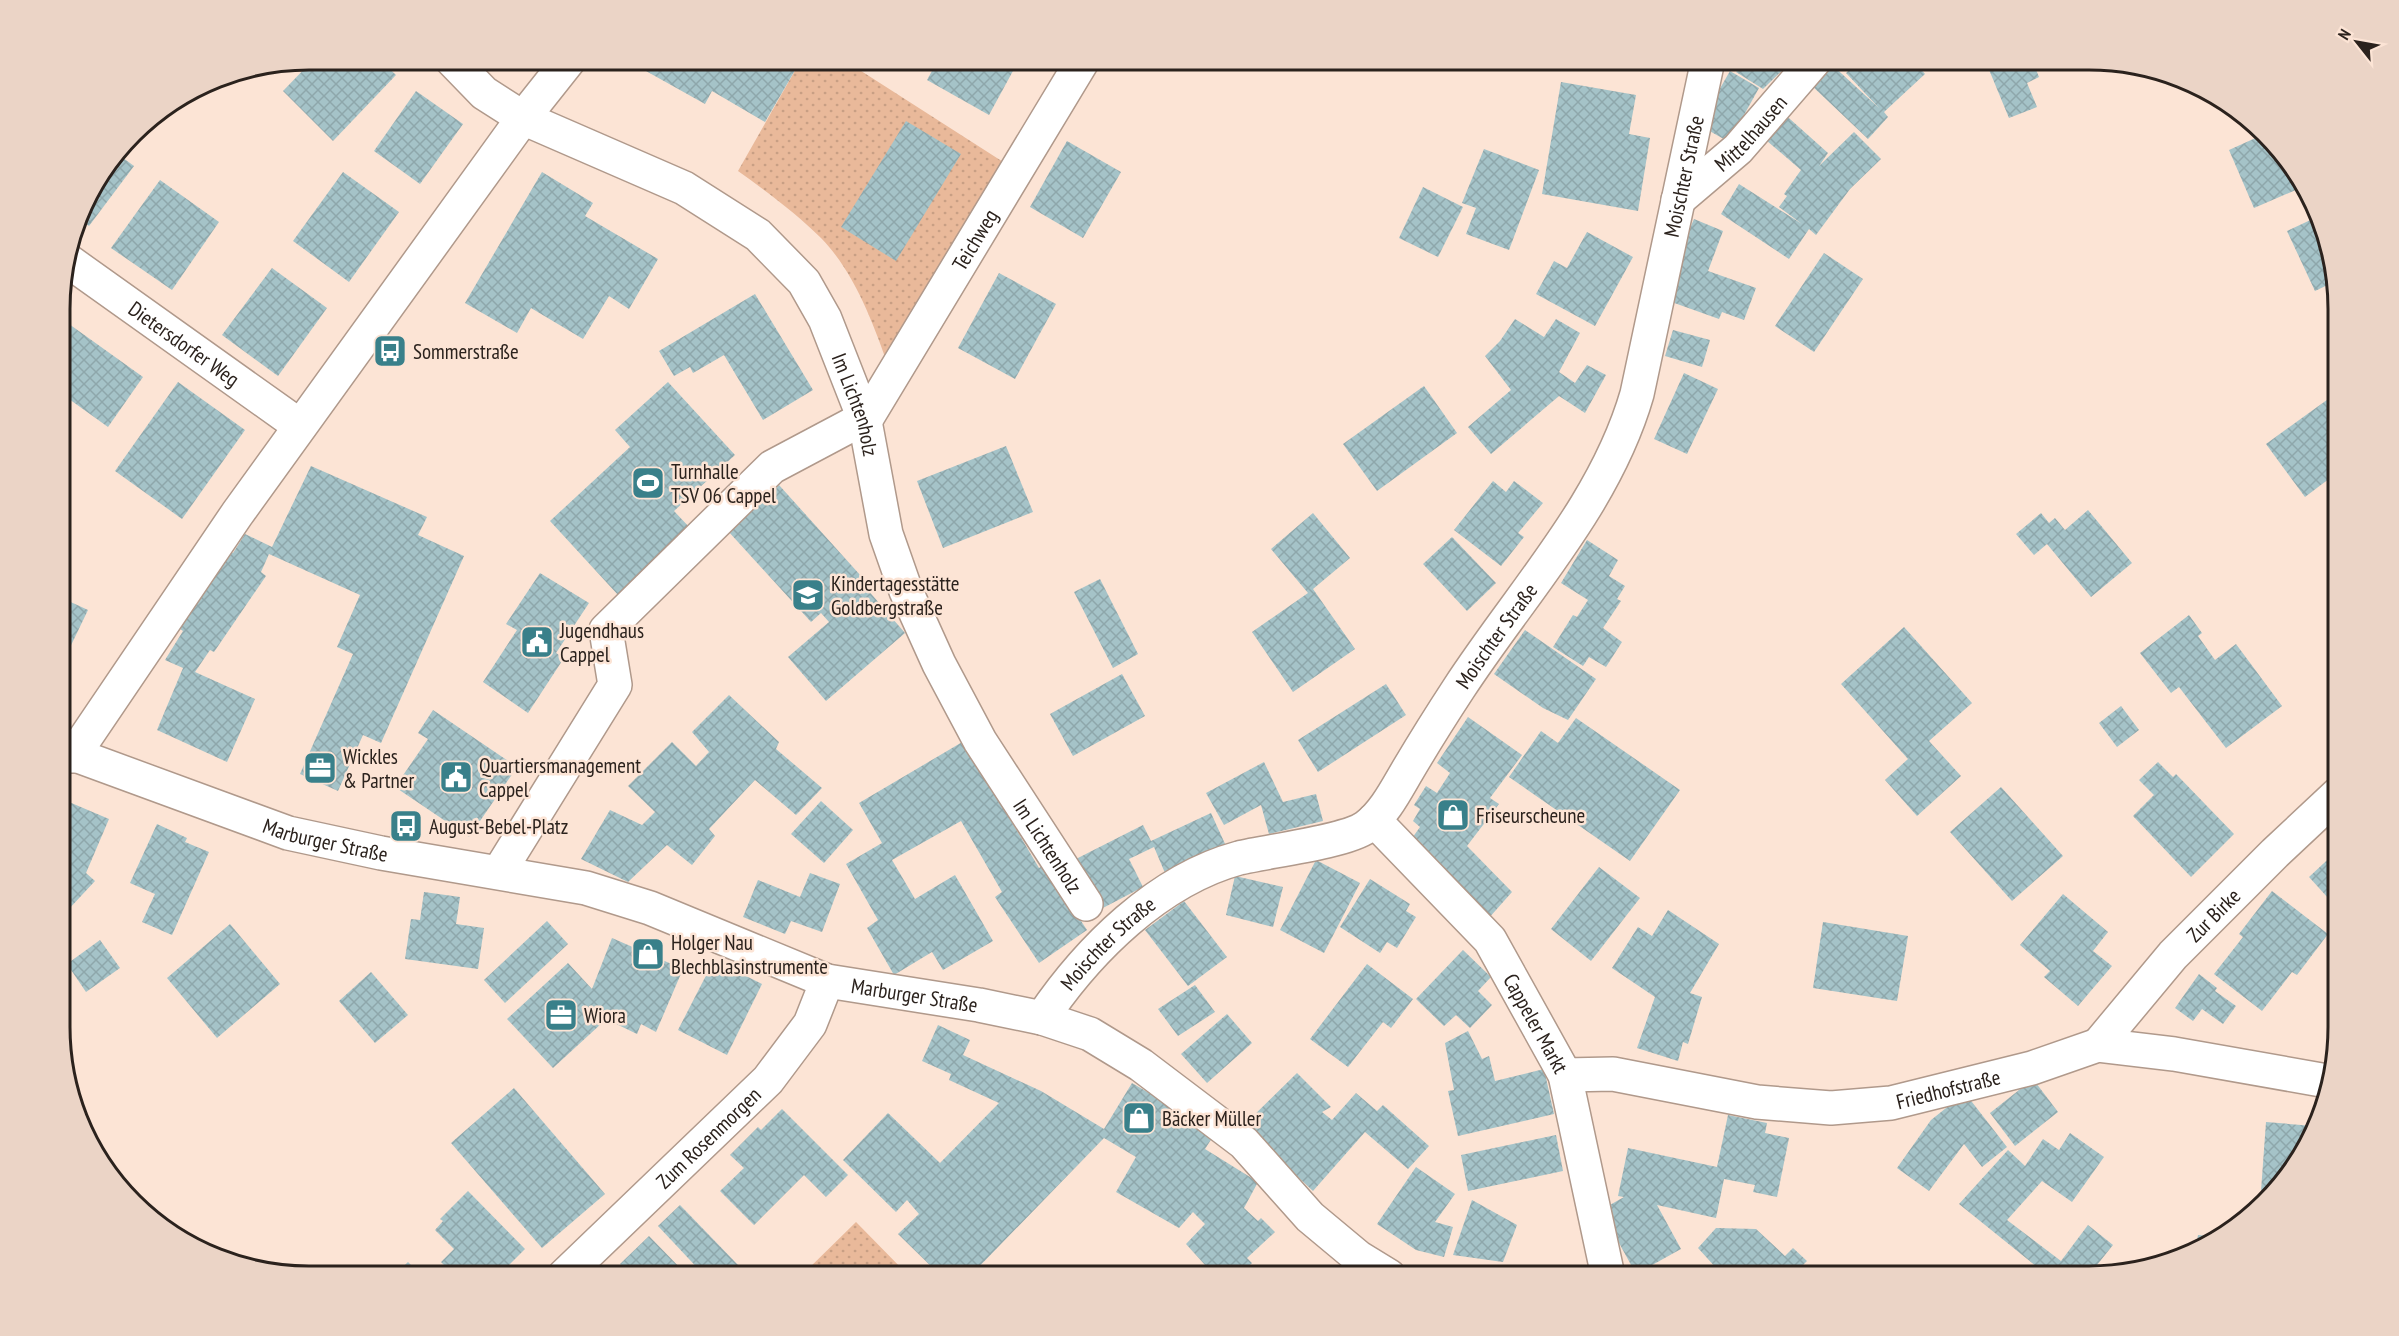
<svg xmlns="http://www.w3.org/2000/svg" width="2399" height="1336" font-family="'PT Sans Narrow',sans-serif">
<defs>
<pattern id="grass-dots" width="8" height="8" patternUnits="userSpaceOnUse" patternTransform="scale(1.5)"><rect width="8" height="8" fill="#e9b99a"/><path d="M2 2h.1M6 6h.1" fill="none" stroke="#c89f84" stroke-width="1.8" stroke-linecap="round"/></pattern>
<pattern id="building-cross-hatch" width="8" height="8" patternUnits="userSpaceOnUse" patternTransform="scale(1.5)"><rect width="8" height="8" fill="#a5c3c8"/><path d="M0 0l8 8M0 8l8-8" fill="none" stroke="#8ea7ab"/></pattern>
</defs>
<rect width="100%" height="100%" fill="#fce4d5"/>
<g fill="url(#grass-dots)">
<path d="M 801,60 L 844,60 L 1011,167 L 889,368 C 873,323 855,273 821,238 C 796,213 766,191 738,171 Z"/>
<polygon points="856,1222 909,1276 801,1276"/>
</g>
<g fill="url(#building-cross-hatch)">
<polygon points="313,60 380,60 396,75 333,141 283,91"/>
<polygon points="640,60 801,60 765,122 712,91 705,104 637,66"/>
<polygon points="938,60 1019,60 989,115 927,80"/>
<polygon points="1749,60 1793,60 1763,89 1736,72"/>
<polygon points="1859,60 1913,60 1925,74 1884,112 1888,117 1868,139 1809,83 1829,62 1879,108 1846,73"/>
<polygon points="1985,60 2032,60 2039,77 2027,83 2037,107 2009,118"/>
<polygon points="1730,71 1759,88 1729,142 1699,125"/>
<polygon points="1561,82 1636,95 1629,134 1650,138 1638,211 1542,194"/>
<polygon points="416,91 463,124 420,184 374,151"/>
<polygon points="1781,111 1828,153 1819,166 1854,132 1881,159 1850,189 1816,235 1809,229 1789,259 1721,214 1739,184 1802,224 1779,207 1787,196 1784,194 1801,170 1760,135"/>
<polygon points="906,121 961,154 896,261 841,227"/>
<polygon points="2260,136 2297,171 2305,186 2254,208 2229,150"/>
<polygon points="1067,141 1121,172 1083,238 1030,207"/>
<polygon points="1484,149 1539,170 1509,250 1466,234 1476,208 1462,203"/>
<polygon points="119,155 134,166 89,226 80,219 86,199"/>
<polygon points="343,172 399,212 349,282 293,241"/>
<polygon points="542,172 593,203 585,216 658,259 629,309 609,296 583,339 531,308 517,333 465,303"/>
<polygon points="160,180 219,222 172,290 111,248"/>
<polygon points="1423,187 1463,207 1438,257 1399,238"/>
<polygon points="2319,216 2326,230 2336,281 2315,291 2287,231"/>
<polygon points="1694,219 1723,231 1708,271 1756,288 1744,320 1722,312 1719,319 1666,300 1677,258"/>
<polygon points="1587,232 1633,257 1595,326 1536,294 1554,261 1567,268"/>
<polygon points="1824,253 1863,279 1814,352 1775,326"/>
<polygon points="272,268 327,308 278,376 222,335"/>
<polygon points="999,273 1056,304 1015,379 958,348"/>
<polygon points="755,294 813,390 763,420 724,355 693,373 690,367 674,376 659,351"/>
<polygon points="62,319 143,377 108,427 62,394"/>
<polygon points="1515,319 1544,337 1556,319 1580,333 1559,372 1575,383 1587,365 1606,375 1585,413 1559,396 1491,454 1468,427 1511,390 1485,356 1500,341"/>
<polygon points="1673,330 1710,340 1702,367 1665,356"/>
<polygon points="1684,373 1718,389 1687,454 1654,439"/>
<polygon points="178,382 245,430 182,519 115,471"/>
<polygon points="668,382 735,455 674,511 691,529 619,596 550,521 630,447 615,430"/>
<polygon points="1424,386 1457,433 1377,491 1343,444"/>
<polygon points="2331,397 2338,408 2338,472 2305,497 2266,444"/>
<polygon points="1006,446 1033,512 943,548 917,481"/>
<polygon points="311,466 427,517 418,535 464,556 381,743 363,735 338,791 300,774 353,654 337,647 360,595 269,554 261,572 266,576 214,652 210,650 195,672 255,699 227,762 157,730 183,668 165,660 183,631 177,627 227,551 233,553 245,534 272,547"/>
<polygon points="1493,481 1506,492 1514,481 1543,503 1518,533 1524,537 1501,566 1454,530"/>
<polygon points="779,485 861,576 851,585 860,594 867,589 905,633 826,701 788,657 829,622 821,613 811,622 728,531"/>
<polygon points="2088,510 2132,563 2091,597 2047,544 2034,555 2016,534 2041,513 2049,523 2055,518 2065,530"/>
<polygon points="1313,513 1350,558 1313,589 1355,649 1293,692 1252,632 1308,593 1271,549"/>
<polygon points="1452,537 1496,583 1467,611 1423,564"/>
<polygon points="1587,540 1618,560 1609,576 1625,586 1617,599 1621,601 1603,628 1622,642 1606,667 1589,657 1583,666 1553,647 1573,615 1577,617 1588,600 1561,583"/>
<polygon points="540,573 589,603 556,653 564,658 528,713 483,682 517,630 506,624"/>
<polygon points="1100,579 1138,654 1113,668 1074,592"/>
<polygon points="62,598 88,610 62,664"/>
<polygon points="2189,615 2202,633 2198,636 2215,660 2236,644 2282,706 2226,748 2179,687 2171,693 2140,653"/>
<polygon points="1904,627 1972,703 1929,741 1961,776 1917,816 1885,780 1908,759 1841,684"/>
<polygon points="1525,630 1596,679 1568,720 1543,708 1494,674"/>
<polygon points="1122,674 1145,716 1073,756 1050,714"/>
<polygon points="1386,684 1406,715 1318,772 1298,740"/>
<polygon points="729,695 779,742 776,749 822,788 796,815 755,780 709,829 715,836 692,865 667,845 628,882 581,859 610,810 642,825 655,812 628,786 672,742 696,766 709,752 692,732"/>
<polygon points="2121,706 2139,730 2117,747 2099,723"/>
<polygon points="433,710 517,767 469,837 395,787 428,739 418,733"/>
<polygon points="1468,717 1522,755 1490,798 1499,804 1467,846 1512,892 1488,919 1410,841 1420,827 1413,821 1420,809 1414,805 1426,786 1437,793 1450,773 1437,763"/>
<polygon points="1576,718 1680,790 1630,861 1509,777 1541,731 1558,743"/>
<polygon points="964,741 1039,868 1044,865 1087,930 1039,963 995,897 1002,892 961,821 892,860 915,899 955,875 993,941 943,970 932,952 894,975 867,928 878,920 846,864 882,843 859,803"/>
<polygon points="1264,762 1283,802 1316,794 1323,821 1269,834 1261,805 1224,825 1206,793"/>
<polygon points="2158,762 2173,777 2176,774 2234,834 2191,877 2133,816 2154,795 2139,780"/>
<polygon points="2001,787 2063,856 2012,901 1950,832"/>
<polygon points="62,799 109,819 86,873 95,881 68,910 62,905"/>
<polygon points="821,801 853,830 824,863 791,834"/>
<polygon points="1211,813 1226,846 1165,873 1154,847 1129,859 1143,887 1101,909 1076,859 1143,825 1151,841"/>
<polygon points="157,824 187,838 185,842 209,852 172,935 142,922 155,894 130,883"/>
<polygon points="2338,850 2338,909 2309,877"/>
<polygon points="1316,860 1360,883 1324,953 1280,930"/>
<polygon points="1599,867 1640,898 1591,961 1551,929"/>
<polygon points="810,873 840,884 822,932 791,921 785,934 743,917 758,880 800,897"/>
<polygon points="1235,876 1283,887 1273,927 1226,915"/>
<polygon points="1370,879 1410,904 1406,911 1416,917 1397,948 1387,942 1380,953 1340,927"/>
<polygon points="2272,891 2328,934 2297,975 2292,972 2262,1011 2214,974 2243,937 2239,934"/>
<polygon points="424,892 460,897 456,924 484,928 478,969 405,959 411,919 420,920"/>
<polygon points="2063,894 2108,932 2093,951 2112,966 2078,1006 2044,977 2050,971 2020,945"/>
<polygon points="1184,901 1227,957 1188,986 1145,930"/>
<polygon points="1668,910 1719,944 1690,993 1702,997 1688,1044 1683,1042 1678,1061 1637,1048 1655,997 1612,968 1638,927 1652,936"/>
<polygon points="547,921 568,944 505,1003 484,980"/>
<polygon points="1823,922 1908,936 1897,1001 1813,988"/>
<polygon points="230,924 280,984 217,1038 167,978"/>
<polygon points="612,938 683,969 656,1032 641,1024 637,1034 610,1021 614,1012 553,1068 507,1019 568,963 592,989"/>
<polygon points="100,940 120,968 86,992 67,964"/>
<polygon points="1463,950 1491,977 1478,991 1492,1005 1470,1028 1456,1015 1444,1026 1416,999"/>
<polygon points="714,960 762,984 727,1055 678,1030"/>
<polygon points="1367,964 1413,999 1391,1028 1383,1022 1348,1067 1310,1039"/>
<polygon points="371,972 408,1015 375,1043 339,1001"/>
<polygon points="2199,974 2217,988 2215,991 2236,1006 2223,1024 2202,1009 2193,1021 2175,1008"/>
<polygon points="1195,985 1215,1012 1178,1036 1158,1009"/>
<polygon points="1227,1014 1252,1043 1207,1083 1181,1054"/>
<polygon points="938,1025 970,1040 963,1055 1041,1091 1104,1129 1132,1083 1216,1132 1205,1149 1258,1182 1244,1208 1258,1221 1261,1218 1275,1232 1247,1258 1252,1263 1239,1276 1215,1276 1186,1244 1205,1224 1193,1212 1179,1228 1116,1192 1136,1157 1104,1138 970,1276 941,1276 898,1234 919,1214 907,1200 896,1212 843,1160 888,1113 940,1163 999,1103 949,1080 951,1074 922,1061"/>
<polygon points="1468,1031 1482,1059 1489,1056 1495,1081 1544,1069 1554,1114 1458,1136 1448,1091 1454,1090 1445,1043"/>
<polygon points="1297,1073 1331,1107 1322,1112 1332,1120 1356,1093 1377,1111 1383,1105 1429,1146 1408,1169 1365,1132 1313,1191 1243,1126"/>
<polygon points="2033,1079 2058,1112 2015,1146 1990,1113"/>
<polygon points="514,1088 605,1194 542,1248 451,1143"/>
<polygon points="1965,1093 2007,1147 1982,1167 1964,1144 1929,1191 1897,1168 1931,1120"/>
<polygon points="782,1109 848,1175 826,1197 804,1175 754,1225 720,1191 744,1168 730,1155 758,1127 761,1130"/>
<polygon points="1728,1115 1767,1123 1765,1133 1789,1138 1777,1197 1753,1192 1755,1185 1724,1179 1716,1218 1657,1205 1681,1249 1636,1274 1601,1210 1624,1197 1618,1196 1628,1148 1717,1167"/>
<polygon points="2266,1122 2313,1126 2306,1151 2275,1192 2261,1191"/>
<polygon points="2070,1133 2104,1157 2072,1202 2042,1181 2007,1220 2061,1261 2088,1225 2113,1245 2089,1275 2047,1275 1959,1204 2008,1150 2025,1166 2043,1139 2059,1150"/>
<polygon points="1556,1135 1563,1171 1468,1191 1461,1155"/>
<polygon points="1416,1167 1455,1194 1435,1222 1453,1227 1444,1257 1416,1250 1377,1224"/>
<polygon points="468,1191 525,1249 505,1269 512,1276 450,1276 452,1273 441,1262 454,1249 435,1230 443,1221 440,1219"/>
<polygon points="1472,1200 1517,1225 1503,1262 1453,1255"/>
<polygon points="680,1205 738,1265 727,1276 705,1276 658,1226"/>
<polygon points="1716,1228 1756,1229 1785,1256 1793,1248 1807,1261 1799,1269 1806,1276 1711,1276 1717,1269 1698,1248"/>
<polygon points="2198,1235 2221,1237 2196,1248"/>
<polygon points="649,1236 688,1276 632,1276 620,1264"/>
<polygon points="408,1262 422,1276 393,1276"/>
<polygon points="1964,1268 1968,1276 1949,1276 1953,1269"/>
</g>
<g fill="none" stroke-linecap="round" stroke-linejoin="round">
<g stroke="#b0998b" stroke-width="36">
<g id="minor">
<path id="s1" d="M 452,60 L 484,93 L 523,118 L 684,188 L 758,235 L 804,282 L 825,319 L 865,421 L 886,534 L 906,591 L 939,664 L 980,741 L 1086,904"/>
<path id="s2" d="M 1678,200 L 1738,149 L 1815,60"/>
<path id="s3" d="M 67,260 L 300,426"/>
<path id="s4" d="M 865,421 L 1083,60"/>
<path id="s5" d="M 62,750 L 288,833 L 381,853 L 586,888 L 650,908 L 827,981 L 979,1005 L 1042,1018 L 1090,1034 L 1141,1065 L 1244,1143 L 1310,1217 L 1358,1257 L 1389,1276"/>
<polyline points="73,756 237,514 523,118 569,60"/>
<path id="s6" d="M 1374,820 L 1490,940 L 1565,1075 L 1608,1276"/>
<polyline points="499,872 615,685 606,630 772,467 853,424 865,421"/>
<path id="s7" d="M 1042,1018 C 1088,950 1158,880 1239,858 C 1268,851 1345,842 1366,827 C 1385,813 1397,788 1409,768 C 1425,741 1442,714 1459,688 C 1521,593 1605,505 1637,394 L 1708,60"/>
<path id="s8" d="M 2098,1045 L 2173,955 L 2275,853 L 2338,794"/>
<path id="s9" d="M 1565,1075 L 1613,1074 L 1757,1102 L 1831,1108 L 1891,1103 L 2032,1068 L 2098,1045 L 2174,1054 L 2327,1081"/>
<path id="s10" d="M 564,1276 L 768,1080 L 810,1024 L 827,981"/>
</g>
</g>
<use href="#minor" stroke="#fff" stroke-width="33"/>
</g>
<defs>
<g id="bus-square" transform="scale(1.725)"><rect x="-9" y="-9" width="18" height="18" rx="4" fill="#39808a" stroke="#fce4d5"/><path d="M-5-6H5V4H4V6H2V4H-2V6H-4V4H-5ZM-3.5-4V0h7V-4ZM-3.5 1.2v1.5H-2V1.2ZM2 1.2v1.5H3.5V1.2Z" fill="#fff"/></g>
<g id="stadium-square" transform="scale(1.725)"><rect x="-9" y="-9" width="18" height="18" rx="4" fill="#39808a" stroke="#fce4d5"/><path d="M0-5a6.5 5 0 1 0 0 10a6.5 5 0 1 0 0-10ZM-3.5-1.8h7v3.6h-7Z" fill="#fff"/></g>
<g id="school-square" transform="scale(1.725)"><rect x="-9" y="-9" width="18" height="18" rx="4" fill="#39808a" stroke="#fce4d5"/><path d="M0-5L7-2L0 1L-7-2ZM-4 1L0 2.5L4 1V4Q0 6-4 4Z" fill="#fff"/></g>
<g id="civic-square" transform="scale(1.725)"><rect x="-9" y="-9" width="18" height="18" rx="4" fill="#39808a" stroke="#fce4d5"/><path d="M-.6-6.5H3V-4.5H.6V-3L4-1V1h2V6H-6V1h2V-1L-.6-3ZM-1.2 2.5V6h2.4V2.5Z" fill="#fff"/></g>
<g id="office-square" transform="scale(1.725)"><rect x="-9" y="-9" width="18" height="18" rx="4" fill="#39808a" stroke="#fce4d5"/><path d="M-6-3h4V-5.5h4V-3h4V5H-6ZM-1-4.5V-3h2v-1.5ZM-6 0V1H6V0Z" fill="#fff"/></g>
<g id="shop-square" transform="scale(1.725)"><rect x="-9" y="-9" width="18" height="18" rx="4" fill="#39808a" stroke="#fce4d5"/><path d="M-5-2.5h2.3a2.7 3.5 0 0 1 5.4 0H5L5.5 6h-11ZM-1.5-2.5h3a1.5 2.3 0 0 0-3 0Z" fill="#fff"/></g>
</defs>
<g fill-rule="evenodd">
<use href="#bus-square" x="390" y="351"/>
<use href="#stadium-square" x="648" y="483"/>
<use href="#school-square" x="808" y="595"/>
<use href="#civic-square" x="537" y="642"/>
<use href="#office-square" x="320" y="768"/>
<use href="#civic-square" x="456" y="777"/>
<use href="#shop-square" x="1453" y="815"/>
<use href="#bus-square" x="406" y="826"/>
<use href="#shop-square" x="648" y="954"/>
<use href="#office-square" x="561" y="1015"/>
<use href="#shop-square" x="1139" y="1118"/>
</g>
<g text-anchor="middle" dominant-baseline="central" stroke-width="5" stroke-linejoin="round" paint-order="stroke">
<g font-size="21" fill="#2b221d" stroke="#fce4d5">
<text stroke="none"><textPath href="#s2" startOffset="99">Mittelhausen</textPath></text>
<text stroke="none"><textPath href="#s7" startOffset="1126">Moischter Straße</textPath></text>
<text stroke="none"><textPath href="#s4" startOffset="212">Teichweg</textPath></text>
<text stroke="none"><textPath href="#s3" startOffset="144">Dietersdorfer Weg</textPath></text>
<text stroke="none"><textPath href="#s1" startOffset="555">Im Lichtenholz</textPath></text>
<text stroke="none"><textPath href="#s7" startOffset="622">Moischter Straße</textPath></text>
<text stroke="none"><textPath href="#s5" startOffset="279">Marburger Straße</textPath></text>
<text stroke="none"><textPath href="#s1" startOffset="1041">Im Lichtenholz</textPath></text>
<text stroke="none"><textPath href="#s8" startOffset="174">Zur Birke</textPath></text>
<text stroke="none"><textPath href="#s7" startOffset="100">Moischter Straße</textPath></text>
<text stroke="none"><textPath href="#s5" startOffset="891">Marburger Straße</textPath></text>
<text stroke="none"><textPath href="#s6" startOffset="262">Cappeler Markt</textPath></text>
<text stroke="none"><textPath href="#s9" startOffset="388">Friedhofstraße</textPath></text>
<text stroke="none"><textPath href="#s10" startOffset="200">Zum Rosenmorgen</textPath></text>
</g>
<g font-size="21" fill="#2b221d" stroke="#fce4d5" text-anchor="start">
<text x="413" y="351">Sommerstraße</text>
<text x="671" y="471">Turnhalle<tspan x="671" dy="24">TSV 06 Cappel</tspan></text>
<text x="831" y="583">Kindertagesstätte<tspan x="831" dy="24">Goldbergstraße</tspan></text>
<text x="560" y="630">Jugendhaus<tspan x="560" dy="24">Cappel</tspan></text>
<text x="343" y="756">Wickles<tspan x="343" dy="24">&amp; Partner</tspan></text>
<text x="479" y="765">Quartiersmanagement<tspan x="479" dy="24">Cappel</tspan></text>
<text x="1476" y="815">Friseurscheune</text>
<text x="429" y="826">August-Bebel-Platz</text>
<text x="671" y="942">Holger Nau<tspan x="671" dy="24">Blechblasinstrumente</tspan></text>
<text x="584" y="1015">Wiora</text>
<text x="1162" y="1118">Bäcker Müller</text>
</g>
</g>
<path d="M0 0H2399V1336H0ZM309 70H2089A239 239 0 0 1 2328 309V1027A239 239 0 0 1 2089 1266H309A239 239 0 0 1 70 1027V309A239 239 0 0 1 309 70Z" fill="#ebd4c6" fill-rule="evenodd"/>
<path fill="none" stroke="#2b221d" stroke-width="3" d="M309 70H2089A239 239 0 0 1 2328 309V1027A239 239 0 0 1 2089 1266H309A239 239 0 0 1 70 1027V309A239 239 0 0 1 309 70Z"/>
<g transform="translate(2357 42) rotate(301)" stroke="#fce4d5" stroke-width="4.5" paint-order="stroke">
<path d="M0-4.5L10 22L0 15L-10 22Z" fill="#2b221d"/>
<text y="-9" font-size="16" font-weight="bold" text-anchor="middle" fill="#2b221d">N</text>
</g>
</svg>
